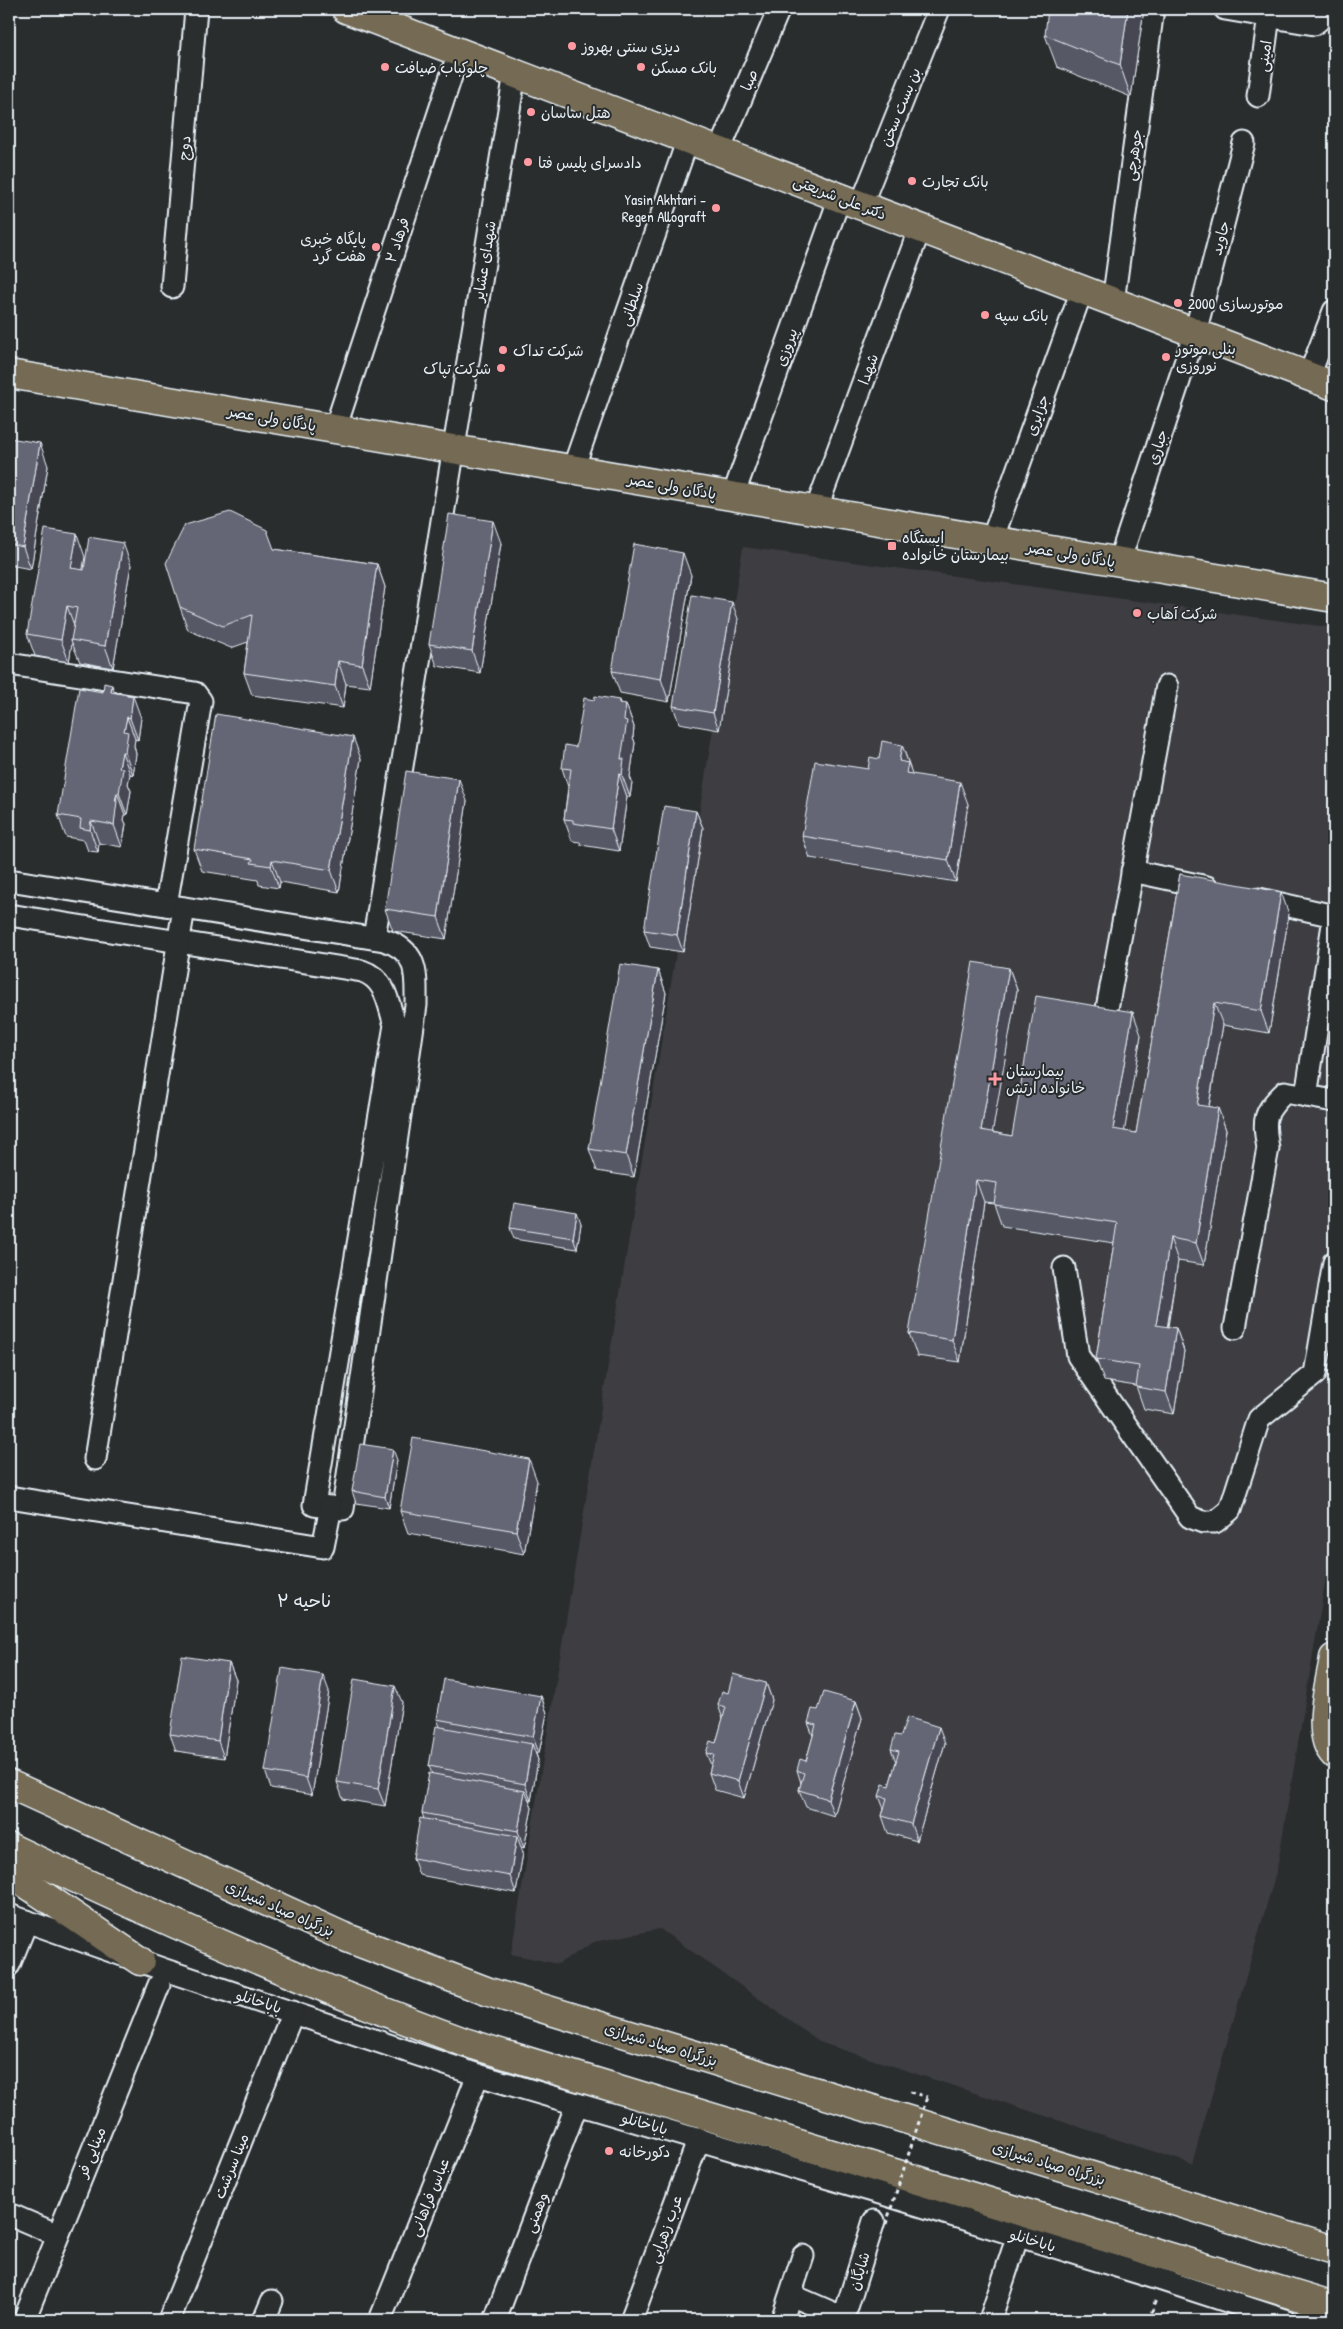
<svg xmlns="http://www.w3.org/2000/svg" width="1343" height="2329" font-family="'Patrick Hand','Playpen Sans Arabic',sans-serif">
<rect width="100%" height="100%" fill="#2a2d2e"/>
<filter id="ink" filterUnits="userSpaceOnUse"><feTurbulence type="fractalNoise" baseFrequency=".02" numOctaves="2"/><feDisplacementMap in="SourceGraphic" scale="10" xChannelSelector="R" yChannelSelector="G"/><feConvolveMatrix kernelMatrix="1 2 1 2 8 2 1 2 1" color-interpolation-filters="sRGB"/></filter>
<g filter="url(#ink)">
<polygon fill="#3c3e43" points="743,547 1334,628 1334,1529 1277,1869 1192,2164 822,2043 660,1929 594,1942 558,1964 511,1954"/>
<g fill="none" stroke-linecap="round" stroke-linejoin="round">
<g stroke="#e8f1f8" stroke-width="25">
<g id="minor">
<polyline points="1225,9 1314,24 1319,20 1321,9"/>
<polyline points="1258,96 1269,16"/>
<polyline points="719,151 779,9"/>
<polyline points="861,205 939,9"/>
<polyline points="172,287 196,9"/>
<polyline points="1113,302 1153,9"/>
<polyline points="1309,376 1334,311"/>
<polyline points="335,429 459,52"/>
<polyline points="573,469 688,139"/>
<polyline points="733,496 840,197"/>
<polyline points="816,510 920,228"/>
<polyline points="992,540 1082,290"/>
<polyline points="1119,562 1195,333 1244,143"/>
<polyline points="9,664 195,693 201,701 166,905"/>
<polyline points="1132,871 1207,887"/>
<path d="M 9,880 L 384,940 C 419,951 416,974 416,1005 L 343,1509 L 314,1505 L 395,1025 C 388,1003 386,979 362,971 L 9,915"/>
<polyline points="1259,899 1334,916"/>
<polyline points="374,938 515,73"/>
<polyline points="1106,1014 1167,686"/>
<polyline points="1306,1096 1334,918"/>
<polyline points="1064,1268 1078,1356 1190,1517 1203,1522 1215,1522 1230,1510 1259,1419 1315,1374 1334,1262"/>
<path d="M 1235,1328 L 1268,1148 C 1263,1119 1263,1113 1285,1092 L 1334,1101"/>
<polyline points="95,1459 184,908"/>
<polyline points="9,1497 323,1547 331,1507"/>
<polyline points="9,1915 165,1970 478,2075 883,2194 1162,2280 1285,2320"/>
<polyline points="9,1965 27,1921"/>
<polyline points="11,2215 58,2235"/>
<polyline points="791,2295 844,2318"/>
<polyline points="24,2320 159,1985"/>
<polyline points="169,2320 293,2012"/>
<polyline points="264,2320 272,2301"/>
<polyline points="380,2320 478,2075"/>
<polyline points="495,2320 577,2104"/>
<polyline points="631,2320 699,2139"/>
<polyline points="782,2320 803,2256"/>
<polyline points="843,2320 874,2221"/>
<polyline points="990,2320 1018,2235"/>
</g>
</g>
<g stroke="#e8f1f8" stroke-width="31">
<g id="major">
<polyline points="346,9 1334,386"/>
<polyline points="9,374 1334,598"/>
<path d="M 1334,1658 C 1330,1684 1315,1734 1334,1754"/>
</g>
</g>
<g stroke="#e8f1f8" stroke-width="31">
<g id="highway">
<polyline points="9,1784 342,1936 489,1992 1334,2250"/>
<path d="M 9,1847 C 158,1918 309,1985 464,2042 L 1334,2307"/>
<polyline points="9,1872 140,1961"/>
</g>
</g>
<g stroke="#e8f1f8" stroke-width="3" stroke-dasharray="4 4" stroke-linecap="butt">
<polyline points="910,2092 927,2097"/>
<polyline points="1149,2320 1156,2299"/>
</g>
<use href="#minor" stroke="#2a2d2e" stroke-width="21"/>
<use href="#major" stroke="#746b52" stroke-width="28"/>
<use href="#highway" stroke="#746b52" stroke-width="28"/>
<polyline stroke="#e8f1f8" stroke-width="3" stroke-dasharray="4 4" stroke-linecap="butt" points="886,2224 927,2097"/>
</g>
<g fill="#575865" stroke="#e8f1f8">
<polygon points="1144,9 1131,97 1057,67 1045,35"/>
<polygon points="9,438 48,466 31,569 9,565"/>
<polygon points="501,543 480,673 437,666 429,644"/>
<polygon points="274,549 377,564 385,587 370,687 346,684 343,708 252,695 244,673 248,642 231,648 188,630 180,607"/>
<polygon points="85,557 82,570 131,565 113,668 80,662 72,643 69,662 35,656 27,634"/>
<polygon points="691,575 669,702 620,693 612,671"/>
<polygon points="738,619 719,730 679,723 673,706"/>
<polygon points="103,692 115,693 141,718 138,740 135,739 134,746 136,754 133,775 130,774 128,784 131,791 127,815 125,815 124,820 126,824 122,847 99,843 98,852 88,851 84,840 66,837 58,815"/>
<polygon points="620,704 626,704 634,727 633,737 635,743 630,777 632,782 630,797 627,797 619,851 581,845 580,842 572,841 564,819 568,787 562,768 576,747"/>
<polygon points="902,745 910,767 910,769 912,774 968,804 956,882 810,858 802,836 868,769 879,759"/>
<polygon points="361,759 339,892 280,882 279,888 259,885 258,880 202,871 194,849"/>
<polygon points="467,801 446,939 393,931 385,909"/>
<polygon points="696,811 703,828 683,952 650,947 644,930"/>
<polygon points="1180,874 1289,914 1269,1033 1223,1025 1209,1107 1218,1108 1226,1130 1204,1265 1178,1261 1168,1327 1176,1328 1184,1351 1174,1414 1144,1409 1136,1386 1104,1381 1096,1359 1114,1243 1002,1226 994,1203 984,1202 960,1362 917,1356 909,1333 1009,968 1017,990 992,1132 1012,1136 1141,1035 1124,1131 1136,1133"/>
<polygon points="658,970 666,993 634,1177 597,1171 589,1149"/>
<polygon points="581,1224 577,1249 514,1239 510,1228"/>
<polygon points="397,1460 389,1508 356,1503 352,1491"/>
<polygon points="537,1481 524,1554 408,1533 400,1511"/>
<polygon points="229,1663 236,1680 224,1758 176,1751 170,1734"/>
<polygon points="766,1683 772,1700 744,1798 715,1790 709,1773 711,1765 706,1753 716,1743 723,1719 718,1705 728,1693"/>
<polygon points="329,1691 312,1795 271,1788 265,1771"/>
<polygon points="541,1696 547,1713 539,1753 536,1753 538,1760 531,1801 529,1800 532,1808 524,1848 521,1847 523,1853 516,1893 419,1875 413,1858 424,1819 422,1813 432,1774 429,1766 440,1727 437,1719"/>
<polygon points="856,1701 862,1718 834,1816 806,1807 799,1790 801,1783 797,1770 806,1761 813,1736 808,1723 818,1710"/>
<polygon points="402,1702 385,1806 343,1799 337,1782"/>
<polygon points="901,1736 945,1743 917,1841 888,1833 882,1816 884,1809 879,1796 889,1786 896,1762 891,1749"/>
</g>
<g fill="#474752" stroke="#e8f1f8">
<polygon points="1128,9 1144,9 1131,97 1120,65"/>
<polygon points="40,443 48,466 31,569 23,547"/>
<polygon points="493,521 501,543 480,673 472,651"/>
<polygon points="77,534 85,557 79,590 71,568"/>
<polygon points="123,543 131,565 113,668 105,646"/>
<polygon points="683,553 691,575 669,702 661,679"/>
<polygon points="377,564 385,587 370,687 362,665"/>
<polygon points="732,602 738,619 719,730 713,713"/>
<polygon points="67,606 75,628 71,640 72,643 69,662 61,640"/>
<polygon points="338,661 346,684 343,708 335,686"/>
<polygon points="112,685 120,707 111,692"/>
<polygon points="133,696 141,718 138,740 130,718"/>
<polygon points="619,700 624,715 626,704 634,727 633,737 635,743 630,777 632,782 630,797 622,775"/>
<polygon points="127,717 135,739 134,746 136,754 133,775 125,752 124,731"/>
<polygon points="353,737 361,759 339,892 331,870"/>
<polygon points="902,745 916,785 914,795 899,761"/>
<polygon points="122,752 130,774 128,784 131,791 127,815 119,793 119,768"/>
<polygon points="619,774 627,797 619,851 611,829"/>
<polygon points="459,779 467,801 446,939 438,917"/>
<polygon points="960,782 968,804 956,882 948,860"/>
<polygon points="117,793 125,815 124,820 126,824 122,847 114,825"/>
<polygon points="696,811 703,828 683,952 677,935"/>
<polygon points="91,821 99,843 98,852 90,830"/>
<polygon points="272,860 280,882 279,888 271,866"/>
<polygon points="1281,892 1289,914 1269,1033 1261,1011"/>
<polygon points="1009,968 1017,990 989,1152 981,1130"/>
<polygon points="658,970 666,993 634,1177 626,1155"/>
<polygon points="1214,1003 1223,1025 1205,1127 1197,1105"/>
<polygon points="1133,1012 1141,1035 1121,1151 1113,1129"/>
<polygon points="1218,1108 1226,1130 1204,1265 1196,1243"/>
<polygon points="976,1180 984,1202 960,1362 952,1340"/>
<polygon points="577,1213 581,1224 577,1249 573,1238"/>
<polygon points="1170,1238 1178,1261 1164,1347 1156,1325"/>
<polygon points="1176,1328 1184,1351 1174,1414 1166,1392"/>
<polygon points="393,1449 397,1460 389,1508 385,1497"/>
<polygon points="529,1459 537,1481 524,1554 516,1531"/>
<polygon points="229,1663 236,1680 224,1758 218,1741"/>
<polygon points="323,1675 329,1691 312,1795 306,1778"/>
<polygon points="766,1683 772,1700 744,1798 738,1781"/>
<polygon points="395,1686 402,1702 385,1806 378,1789"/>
<polygon points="541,1696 547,1713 539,1753 533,1737"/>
<polygon points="856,1701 862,1718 834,1816 828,1799"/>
<polygon points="939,1727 945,1743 917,1841 911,1824"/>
<polygon points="532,1744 538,1760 531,1801 525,1784"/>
<polygon points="525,1791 532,1808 524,1848 518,1831"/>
<polygon points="517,1836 523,1853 516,1893 510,1876"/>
</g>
<g fill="#656675" stroke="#e8f1f8">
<polygon points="1048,9 1128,9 1120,65 1045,35"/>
<polygon points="9,438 40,443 23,547 9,544"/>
<polygon points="230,512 267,530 274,549 377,564 362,665 338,661 335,686 244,673 252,615 223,626 180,607 166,563 185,525"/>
<polygon points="449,514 493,521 472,651 429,644"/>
<polygon points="45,529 77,534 71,568 84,570 89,537 123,543 105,646 71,640 77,608 67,606 61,640 27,634"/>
<polygon points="634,544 683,553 661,679 612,671"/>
<polygon points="692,595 732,602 713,713 673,706"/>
<polygon points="104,683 112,685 111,692 133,696 130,718 127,717 124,731 128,732 125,752 122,752 119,768 123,769 119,793 117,793 115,801 117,801 114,825 91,821 90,830 80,828 81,819 58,815 79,688 103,692"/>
<polygon points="595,696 619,700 619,703 626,704 624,720 627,721 621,759 624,759 622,775 619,774 611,829 573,823 573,820 564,819 571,769 562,768 565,745 576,747 584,698 594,700"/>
<polygon points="216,714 353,737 331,870 272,860 271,866 251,863 253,859 194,849"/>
<polygon points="882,741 902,745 899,761 908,763 906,773 960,782 948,860 802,836 815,761 868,769 870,757 879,759"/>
<polygon points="406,771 459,779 438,917 385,909"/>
<polygon points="664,806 696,811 677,935 644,930"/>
<polygon points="1180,874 1281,892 1261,1011 1214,1003 1197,1105 1218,1108 1196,1243 1170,1238 1156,1325 1176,1328 1166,1392 1136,1387 1139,1366 1096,1359 1117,1223 994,1204 997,1183 976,1180 952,1340 909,1333 973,962 1009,968 981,1130 1012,1136 1036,996 1133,1012 1113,1129 1136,1133"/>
<polygon points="620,964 658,970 626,1155 589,1149"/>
<polygon points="514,1203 577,1213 573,1238 510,1228"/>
<polygon points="413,1438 529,1459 516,1531 400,1511"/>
<polygon points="360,1444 393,1449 385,1497 352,1491"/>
<polygon points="182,1656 229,1663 218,1741 170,1734"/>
<polygon points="282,1668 323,1675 306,1778 265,1771"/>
<polygon points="733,1674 766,1683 738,1781 709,1773 714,1755 706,1753 710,1741 716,1743 726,1707 718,1705 722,1691 728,1693"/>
<polygon points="354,1679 395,1686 378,1789 337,1782"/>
<polygon points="444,1679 541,1696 533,1737 437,1719"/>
<polygon points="824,1692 856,1701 828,1799 799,1790 804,1773 797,1770 800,1759 806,1761 816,1725 808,1723 812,1709 818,1710"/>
<polygon points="907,1717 939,1727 911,1824 882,1816 887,1798 879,1796 883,1784 889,1786 899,1751 891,1749 895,1735 901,1736"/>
<polygon points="436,1726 532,1744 525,1784 429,1766"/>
<polygon points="429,1773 525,1791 518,1831 422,1813"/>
<polygon points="420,1818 517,1836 510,1876 413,1858"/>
</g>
</g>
<g fill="#ff9aa2" stroke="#2a2d2e" stroke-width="2">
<circle cx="572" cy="46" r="5"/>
<circle cx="385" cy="67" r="5"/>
<circle cx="641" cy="67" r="5"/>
<circle cx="531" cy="112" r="5"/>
<circle cx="528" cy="162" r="5"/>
<circle cx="912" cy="181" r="5"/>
<circle cx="716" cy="208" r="5"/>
<circle cx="376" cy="247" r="5"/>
<circle cx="1178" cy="303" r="5"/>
<circle cx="985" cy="315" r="5"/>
<circle cx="503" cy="350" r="5"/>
<circle cx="1166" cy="357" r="5"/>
<circle cx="501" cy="368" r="5"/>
<rect x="887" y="541" width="10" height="10" rx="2.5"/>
<circle cx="1137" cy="613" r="5"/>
<path d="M992.5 1071.5h5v5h5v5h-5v5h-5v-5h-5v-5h5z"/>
<circle cx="609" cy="2151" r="5"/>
</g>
<g text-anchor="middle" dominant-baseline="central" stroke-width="4" stroke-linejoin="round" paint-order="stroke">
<g font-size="15" fill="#e8f1f8" stroke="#2a2d2e" text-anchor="start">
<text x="582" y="46">دیزی سنتی بهروز</text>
<text x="395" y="67">چلوکباب ضیافت</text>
<text x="651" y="67">بانک مسکن</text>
<text x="541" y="112">هتل ساسان</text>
<text x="538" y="162">دادسرای پلیس فتا</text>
<text x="922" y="181">بانک تجارت</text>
<text x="706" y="199" text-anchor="end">Yasin Akhtari -<tspan x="706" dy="17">Regen Allograft</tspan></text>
<text x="366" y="238" text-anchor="end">پایگاه خبری<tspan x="366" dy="17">هفت گرد</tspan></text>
<text x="1188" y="303">موتورسازی 2000</text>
<text x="995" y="315">بانک سپه</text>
<text x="1176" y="348">بنلی موتور<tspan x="1176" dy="17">نوروزی</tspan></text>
<text x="513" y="350">شرکت تداک</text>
<text x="491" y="368" text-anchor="end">شرکت تپاک</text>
<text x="902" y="537">ایستگاه<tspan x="902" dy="17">بیمارستان خانواده</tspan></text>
<text x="1147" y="613">شرکت آهاب</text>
<text x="1006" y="1070">بیمارستان<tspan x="1006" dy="17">خانواده ارتش</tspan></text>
<text x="619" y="2151">دکورخانه</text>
</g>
<g font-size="15" fill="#e8f1f8" stroke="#2a2d2e">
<text transform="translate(1264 56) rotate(-82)">امینی</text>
<text transform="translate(749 80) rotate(-67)">صبا</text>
<text transform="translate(900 107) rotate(-68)">بن بست سخن</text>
<text transform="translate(184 148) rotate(-85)">دوج</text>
<text transform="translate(1133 155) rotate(-82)">جوهرچی</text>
<text transform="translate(840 197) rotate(21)">دکتر علی شریعتی</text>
<text transform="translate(1220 238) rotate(-75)">جاوید</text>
<text transform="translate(397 240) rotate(-72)">فرهاد ۲</text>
<text transform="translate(484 261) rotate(-81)">شهدای عشایر</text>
<text transform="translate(631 304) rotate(-71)">سلطانی</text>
<text transform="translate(786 347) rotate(-70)">پیروزی</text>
<text transform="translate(868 369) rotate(-70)">شهدا</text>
<text transform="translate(1037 415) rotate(-70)">جزایری</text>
<text transform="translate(272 418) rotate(10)">پادگان ولی عصر</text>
<text transform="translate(1157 447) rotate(-72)">جباری</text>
<text transform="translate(672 486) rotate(10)">پادگان ولی عصر</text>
<text transform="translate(1071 554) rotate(10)">پادگان ولی عصر</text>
<text transform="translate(280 1908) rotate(24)">بزرگراه صیاد شیرازی</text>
<text transform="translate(259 2001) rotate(18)">باباخانلو</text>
<text transform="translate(661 2044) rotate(17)">بزرگراه صیاد شیرازی</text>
<text transform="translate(645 2123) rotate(16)">باباخانلو</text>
<text transform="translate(91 2152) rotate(-68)">مینایی فر</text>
<text transform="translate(1049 2163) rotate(17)">بزرگراه صیاد شیرازی</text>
<text transform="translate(231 2166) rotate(-68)">مینا سرشت</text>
<text transform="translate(429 2197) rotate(-68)">عباس فراهانی</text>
<text transform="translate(536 2212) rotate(-69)">وهمنی</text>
<text transform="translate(665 2229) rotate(-70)">عرب زهرایی</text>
<text transform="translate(1033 2240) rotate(17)">باباخانلو</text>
<text transform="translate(859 2271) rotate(-73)">شایگان</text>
</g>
<g font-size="18" fill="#e8f1f8" stroke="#2a2d2e">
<text x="304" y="1600">ناحیه ۲</text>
</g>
</g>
<rect width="1343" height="2329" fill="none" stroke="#2a2d2e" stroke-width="30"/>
<rect x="15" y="15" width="1313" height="2299" fill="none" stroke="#e8f1f8" stroke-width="2" filter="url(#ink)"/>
</svg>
